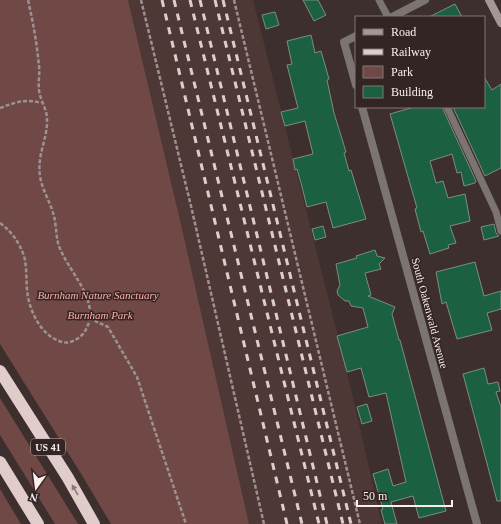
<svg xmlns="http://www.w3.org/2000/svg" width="501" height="524" font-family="Georgia,serif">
<rect width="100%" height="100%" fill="#3d2f2e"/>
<polygon fill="#4d3836" points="128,0 253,0 347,372 382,524 249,524 183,233"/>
<g fill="#704946">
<polygon points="0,0 128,0 183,233 249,524 111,524 80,472 0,344"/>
<polygon points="0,398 78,524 55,524 0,435"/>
<polygon points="0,489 21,524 0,524"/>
</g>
<g fill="#1a6041" stroke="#7e8c84">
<polygon points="303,0 318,0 326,15 314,21"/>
<polygon points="455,4 462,17 429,17"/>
<polygon points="275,12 279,25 266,29 262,15"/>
<polygon points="311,35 315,53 321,51 329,79 327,80 334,113 346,152 344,153 349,171 351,170 366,219 333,228 326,202 307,207 301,183 297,169 295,170 293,159 313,154 305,121 285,126 281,112 298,108 287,65 292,64 287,41"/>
<polygon points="484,77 492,90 501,84 501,168 485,176 453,107 484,107"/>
<polygon points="414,107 442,107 476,181 475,183 464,186 461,172 457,173 452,154 430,161 436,183 443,181 448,198 465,194 470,221 450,226 456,243 448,245 449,248 430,254 423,231 421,232 415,209 417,208 390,114"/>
<polygon points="494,224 496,233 499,236 484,240 481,227"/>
<polygon points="323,226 326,237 315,240 312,229"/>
<polygon points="375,250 377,256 385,258 379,264 381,269 365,273 371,295 368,296 395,307 392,314 399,340 400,340 446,511 419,518 413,496 391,502 397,524 385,524 381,510 383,509 373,474 388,469 393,486 406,482 386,393 369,397 361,368 347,372 337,336 368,327 363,308 351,306 349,301 345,301 338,295 337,291 340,285 336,264 357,258 356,256"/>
<polygon points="475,262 484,296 501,291 501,309 487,313 492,330 457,339 446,302 442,304 436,272"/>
<polygon points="484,368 488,384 498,382 500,391 496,392 501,407 501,501 497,501 463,374"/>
<polygon points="367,404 372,421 362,424 357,407"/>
</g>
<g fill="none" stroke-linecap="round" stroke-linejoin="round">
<g stroke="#9d9291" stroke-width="2.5" stroke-dasharray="4 2" stroke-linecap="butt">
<polyline points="141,0 191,206 264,524"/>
<polyline points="234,0 360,524"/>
<path d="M 0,108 C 14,103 26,98 41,103"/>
<path d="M 0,223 C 12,232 19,242 24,256 C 27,267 26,279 27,290 C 29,311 41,336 62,342 C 70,344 77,340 83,334 C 106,303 66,271 58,243 C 56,234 56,224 54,216 C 51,204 44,193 41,181 C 35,157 48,140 47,119 C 47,109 40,100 39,90 C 38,82 40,74 39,66 C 37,44 33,22 28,0"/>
<polyline points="89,318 108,327 137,377 186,524"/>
</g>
<g stroke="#7b7473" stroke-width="7">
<polyline points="379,0 388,17"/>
<polyline points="447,107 496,212 501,231"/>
</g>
<g stroke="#7b7473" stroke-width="8">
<polyline points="392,17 425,0"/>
<polyline points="356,36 344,42 356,85"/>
<polyline points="362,107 477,524"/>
</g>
<polyline stroke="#a49897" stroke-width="8" points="489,0 501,23"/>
<g stroke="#e0cdcb" stroke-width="12">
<polyline points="0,371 68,478 94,524"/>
<polyline points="0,462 38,524"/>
</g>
<g stroke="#dacfce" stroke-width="3" stroke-dasharray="7 7" stroke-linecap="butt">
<polyline points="162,0 287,524"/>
<polyline points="174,0 302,524"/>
<polyline points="190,0 319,524"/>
<polyline points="200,0 327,524"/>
<polyline points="215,0 343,524"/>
<polyline points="223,0 351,524"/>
</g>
</g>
<defs><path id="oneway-solid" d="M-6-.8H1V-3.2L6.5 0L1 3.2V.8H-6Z"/></defs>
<use fill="#8a7978" href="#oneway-solid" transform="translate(75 490) rotate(-120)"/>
<g text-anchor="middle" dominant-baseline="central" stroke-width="3" stroke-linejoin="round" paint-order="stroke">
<rect fill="#332524" stroke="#beb2b1" stroke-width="1" x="31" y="439" width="34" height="16" rx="3"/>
<g font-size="10" font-weight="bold" fill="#f9efee">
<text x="48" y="447">US 41</text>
</g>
<g font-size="11" font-style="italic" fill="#fdafa9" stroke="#332524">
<text x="98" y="295">Burnham Nature Sanctuary</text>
<text x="100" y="315">Burnham Park</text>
</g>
<g font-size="11" fill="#f9efee" stroke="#332524">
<text transform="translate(430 313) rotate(75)">South Oakenwald Avenue</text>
</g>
</g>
<rect x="355" y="16" width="130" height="92" fill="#332524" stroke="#827675"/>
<rect x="363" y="29" width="20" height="6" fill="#a49897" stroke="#827675"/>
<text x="391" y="36" font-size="12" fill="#f9efee">Road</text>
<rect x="363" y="49" width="20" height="6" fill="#dacfce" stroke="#827675"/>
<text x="391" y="56" font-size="12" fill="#f9efee">Railway</text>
<rect x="363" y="66" width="20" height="12" fill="#704946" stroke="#827675"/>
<text x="391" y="76" font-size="12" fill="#f9efee">Park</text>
<rect x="363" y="86" width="20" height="12" fill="#1a6041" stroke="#827675"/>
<text x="391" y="96" font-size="12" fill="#f9efee">Building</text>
<g transform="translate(36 488) rotate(194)" stroke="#332524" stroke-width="3" paint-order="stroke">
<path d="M0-3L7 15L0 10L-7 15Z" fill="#f9efee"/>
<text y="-6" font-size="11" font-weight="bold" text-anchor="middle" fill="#f9efee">N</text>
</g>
<path d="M357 500v6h95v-6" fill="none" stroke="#f9efee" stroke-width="2"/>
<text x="363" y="500" font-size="12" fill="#f9efee" stroke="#332524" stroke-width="3" paint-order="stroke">50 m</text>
</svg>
